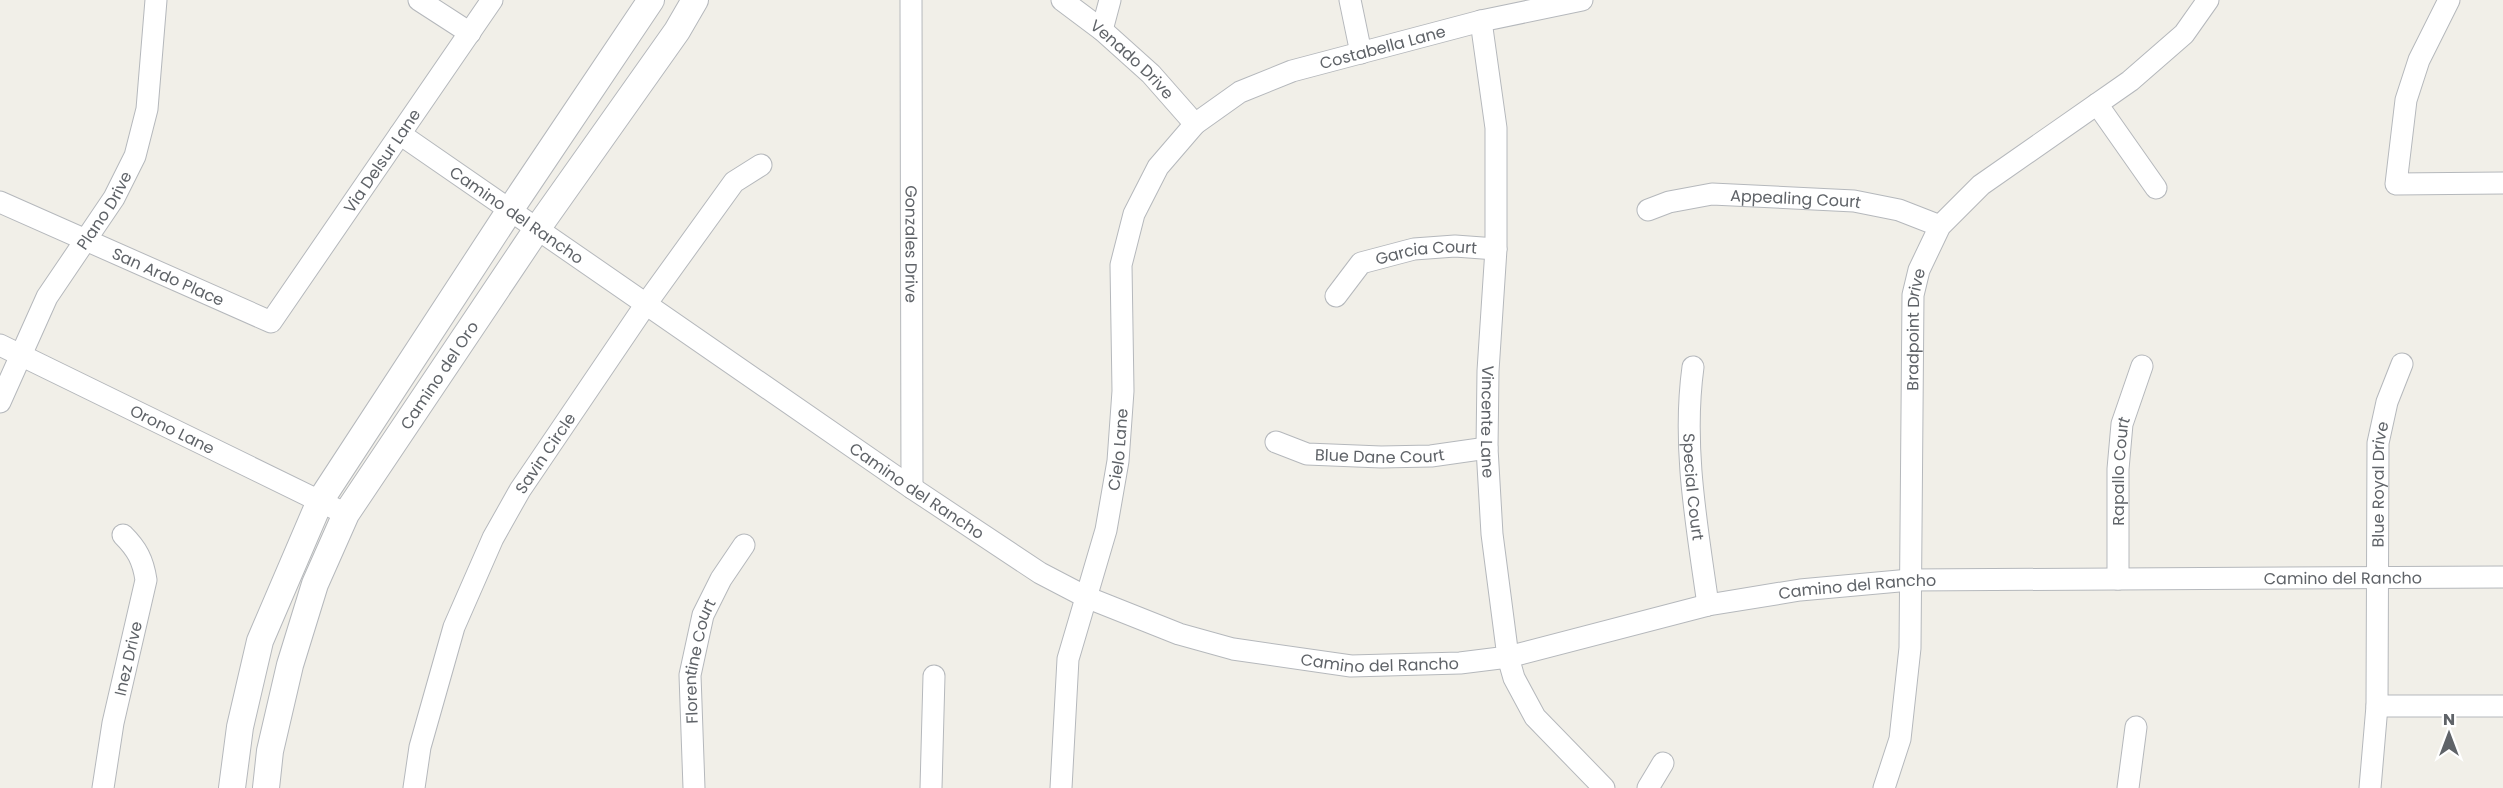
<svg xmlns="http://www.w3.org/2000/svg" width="2503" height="788" font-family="Poppins,sans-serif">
<rect width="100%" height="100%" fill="#f1efe8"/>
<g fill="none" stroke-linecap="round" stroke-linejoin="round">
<g stroke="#b5b8bc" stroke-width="23">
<g id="minor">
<polyline points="419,0 470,33"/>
<path id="s1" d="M 911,0 L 912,488"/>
<path id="s2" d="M 1062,0 L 1102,30 L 1151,74 L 1195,124"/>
<polyline points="1350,0 1361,53"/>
<polyline points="2449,0 2419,60 2406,100 2396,184 2503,183"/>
<path id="s3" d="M 1481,21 L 1496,128 L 1496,249 L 1488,371 L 1487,448 L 1492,534 L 1508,657 L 1514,678 L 1535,717 L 1604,788"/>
<polyline points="1102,30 1110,0"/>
<polyline points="2097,104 2156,188"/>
<path id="s4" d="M 400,134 L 912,488 L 1040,573 L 1086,597 L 1179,634 L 1233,649 L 1351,666 L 1460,663 L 1508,657 L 1708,605 L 1800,590 L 1910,580 L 2503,577"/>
<path id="s5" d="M 0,202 L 271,322 L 492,0"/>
<path id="s6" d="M 1648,210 L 1669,202 L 1712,194 L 1854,201 L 1899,210 L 1940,226"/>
<path id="s7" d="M 1336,296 L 1361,263 L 1414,249 L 1455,246 L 1496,249"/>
<path id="s8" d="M 0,345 L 346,514"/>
<path id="s9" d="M 1693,367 C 1682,447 1697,526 1708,605"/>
<path id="s10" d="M 0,402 L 47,297 L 114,198 L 135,156 L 147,109 L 156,0"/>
<path id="s11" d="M 1276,442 L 1307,454 L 1381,457 L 1431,456 L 1487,448"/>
<path id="s12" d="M 2118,579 L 2118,469 L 2122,424 L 2142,366"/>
<polyline points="2377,706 2503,706"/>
<path id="s13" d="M 103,788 L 113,723 L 146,580 C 143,560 137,549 123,535"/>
<path id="s14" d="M 414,788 L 420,747 L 454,627 L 493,538 L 520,490 L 646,304 L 734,182 L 761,165"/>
<path id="s15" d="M 694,788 L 690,675 L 703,615 L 721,579 L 744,545"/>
<polyline points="931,788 934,676"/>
<path id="s16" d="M 1061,788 L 1068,659 L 1106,530 L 1118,461 L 1123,391 L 1121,265 L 1134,214 L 1158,167 L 1195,124 L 1240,92 L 1292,71 L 1481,21 L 1582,0"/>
<polyline points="1648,788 1663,763"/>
<path id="s17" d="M 1884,788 L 1900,739 L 1910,648 L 1913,295 L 1919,270 L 1940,226 L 1981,185 L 2130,81 L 2184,34 L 2208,0"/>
<polyline points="2128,788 2136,727"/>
<path id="s18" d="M 2370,788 L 2377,706 L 2378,443 L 2387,402 L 2402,364"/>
</g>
</g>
<g stroke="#b5b8bc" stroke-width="28">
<g id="tertiary">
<polyline points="232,788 240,727 260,641 320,501 510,210 651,0"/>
<path id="s19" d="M 266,788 L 270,751 L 290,665 L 315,584 L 346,514 L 537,229 L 677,31 L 695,0"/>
</g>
</g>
<use href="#minor" stroke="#fff" stroke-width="21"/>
<use href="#tertiary" stroke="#fff" stroke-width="26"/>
</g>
<g text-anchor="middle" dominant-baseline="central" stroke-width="4.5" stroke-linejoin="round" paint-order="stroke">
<g font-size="16" fill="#5f6368" stroke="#fff">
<text stroke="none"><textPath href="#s16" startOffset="897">Costabella Lane</textPath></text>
<text stroke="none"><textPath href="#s2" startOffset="92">Venado Drive</textPath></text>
<text stroke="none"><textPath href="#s5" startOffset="492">Via Delsur Lane</textPath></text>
<text stroke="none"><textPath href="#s6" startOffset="150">Appealing Court</textPath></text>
<text stroke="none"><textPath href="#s10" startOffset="219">Plano Drive</textPath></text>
<text stroke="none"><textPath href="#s4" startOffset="142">Camino del Rancho</textPath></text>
<text stroke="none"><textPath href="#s1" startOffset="244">Gonzales Drive</textPath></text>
<text stroke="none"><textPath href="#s7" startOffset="108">Garcia Court</textPath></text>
<text stroke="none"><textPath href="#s5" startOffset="184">San Ardo Place</textPath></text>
<text stroke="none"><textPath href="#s17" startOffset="462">Bradpoint Drive</textPath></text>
<text stroke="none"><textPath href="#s19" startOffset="454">Camino del Oro</textPath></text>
<text stroke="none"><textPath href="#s3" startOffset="402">Vincente Lane</textPath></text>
<text stroke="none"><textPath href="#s8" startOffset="192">Orono Lane</textPath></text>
<text stroke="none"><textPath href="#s16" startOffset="345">Cielo Lane</textPath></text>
<text stroke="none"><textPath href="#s14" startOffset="363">Savin Circle</textPath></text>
<text stroke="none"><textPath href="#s11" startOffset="106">Blue Dane Court</textPath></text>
<text stroke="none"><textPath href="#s12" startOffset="108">Rapallo Court</textPath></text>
<text stroke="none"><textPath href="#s18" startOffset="304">Blue Royal Drive</textPath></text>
<text stroke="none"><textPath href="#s9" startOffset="120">Special Court</textPath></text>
<text stroke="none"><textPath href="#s4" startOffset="628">Camino del Rancho</textPath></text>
<text stroke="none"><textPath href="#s4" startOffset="2104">Camino del Rancho</textPath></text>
<text stroke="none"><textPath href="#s4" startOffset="1618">Camino del Rancho</textPath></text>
<text stroke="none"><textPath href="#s13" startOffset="132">Inez Drive</textPath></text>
<text stroke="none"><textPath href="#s4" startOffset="1132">Camino del Rancho</textPath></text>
<text stroke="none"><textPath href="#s15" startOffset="128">Florentine Court</textPath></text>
</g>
</g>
<g transform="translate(2449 734)" stroke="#ffffff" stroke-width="4.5" paint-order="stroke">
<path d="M0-4.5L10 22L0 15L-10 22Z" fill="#5f6368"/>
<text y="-9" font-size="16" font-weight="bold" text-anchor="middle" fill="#5f6368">N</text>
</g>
</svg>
